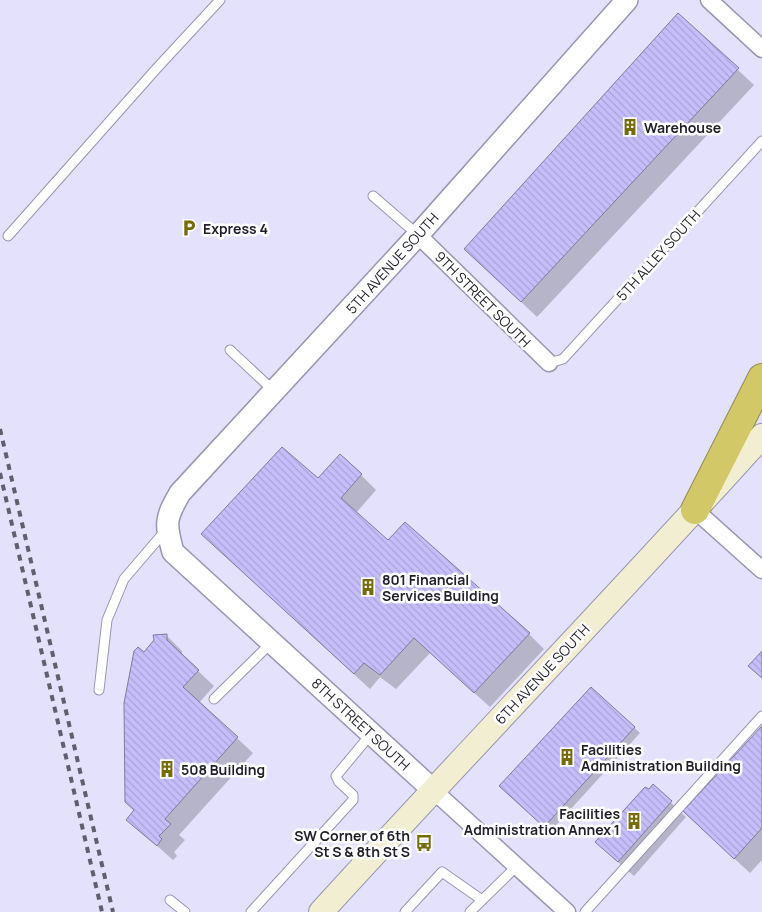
<svg xmlns="http://www.w3.org/2000/svg" width="762" height="912" font-family="Manrope,sans-serif">
<defs>
<pattern id="building-back-hatch" width="6" height="6" patternUnits="userSpaceOnUse" patternTransform="scale(1.25)"><rect width="6" height="6" fill="#c5befb"/><path d="M-1 5l2 2M0 0l6 6M5-1l2 2" fill="none" stroke="#a9a3d7"/></pattern>
</defs>
<rect width="100%" height="100%" fill="#e3e1fb"/>
<g fill="#0003">
<polygon points="678,14 754,85 537,317 481,264"/>
<polygon points="361,475 376,490 356,513 388,542 529,634 544,649 490,707 430,653 396,689 380,677 370,689 218,549 318,480"/>
<polygon points="166,635 182,651 182,656 214,686 199,703 253,753 179,835 185,840 174,852 177,856 173,860 128,820 136,810 144,653"/>
<polygon points="591,688 640,733 550,832 506,791"/>
<polygon points="762,727 762,860 750,873 700,827"/>
<polygon points="653,786 686,817 634,876 612,857 649,791"/>
</g>
<g fill="url(#building-back-hatch)" stroke="#7f7b99">
<polygon points="678,13 739,68 521,302 464,249"/>
<polygon points="282,447 318,478 340,454 362,474 341,498 388,540 405,522 530,633 474,693 414,638 380,675 364,663 354,674 201,534"/>
<polygon points="167,634 167,640 199,670 183,687 238,737 165,819 171,824 159,836 162,839 157,846 126,820 134,810 125,802 124,703 134,651 138,647 144,652 154,640 153,635"/>
<polygon points="762,651 762,678 748,666"/>
<polygon points="591,687 635,727 544,827 499,786"/>
<polygon points="762,726 762,828 734,859 683,811"/>
<polygon points="653,784 672,801 618,862 595,842 645,787 649,789"/>
</g>
<g fill="none" stroke-linecap="round" stroke-linejoin="round">
<g stroke="#9895b3" stroke-width="11">
<g id="service">
<polyline points="373,196 418,235"/>
<polyline points="8,236 157,68 220,0"/>
<polyline points="230,350 274,391"/>
<polyline points="549,363 563,359 762,141"/>
<polyline points="99,690 107,620 124,579 166,530"/>
<polyline points="214,699 271,643"/>
<polyline points="170,900 185,912"/>
<polyline points="251,912 353,800 353,795 339,782 336,776 371,734"/>
<polyline points="405,912 442,872 482,900"/>
<polyline points="470,912 517,866"/>
<polyline points="585,912 762,716"/>
</g>
</g>
<g stroke="#9895b3" stroke-width="19">
<g id="minor">
<polyline points="709,0 762,49"/>
<polyline points="418,235 549,363"/>
<polyline points="695,510 762,570"/>
<polyline points="433,790 567,912"/>
</g>
</g>
<g stroke="#9895b3" stroke-width="24">
<path id="tertiary" d="M 433,790 L 173,552 C 165,523 165,519 180,493 L 418,235 L 627,0"/>
</g>
<g stroke="#9895b3" stroke-width="26">
<path id="secondary" d="M 321,912 C 467,752 617,597 762,436"/>
</g>
<g stroke="#948c51" stroke-width="30">
<polyline id="motorway" points="695,510 762,378"/>
</g>
<use href="#service" stroke="#fff" stroke-width="9"/>
<use href="#minor" stroke="#fff" stroke-width="16"/>
<use href="#tertiary" stroke="#fff" stroke-width="21"/>
<use href="#secondary" stroke="#f2eed1" stroke-width="24"/>
<use href="#motorway" stroke="#d3c867" stroke-width="28"/>
<g stroke="#605f6f" stroke-width="4" stroke-dasharray="6 6" stroke-linecap="butt">
<polyline points="0,429 113,912"/>
<polyline points="0,473 102,912"/>
</g>
</g>
<defs>
<g id="building-bare" transform="scale(1.35)"><path d="M-4-6H4V6H1V3H-1V6H-4ZM-2.5-4.3h1.7v1.8h-1.7ZM.8-4.3h1.7v1.8H.8ZM-2.5-1h1.7V.8h-1.7ZM.8-1h1.7V.8H.8Z" fill="#756c06" stroke="#fff" stroke-width="2.5" paint-order="stroke"/></g>
<g id="parking-bare" transform="scale(1.35)"><path d="M-3.5-5.5H1a3.5 3.5 0 0 1 0 7H-1V5.5H-3.5ZM-1-3.4V-.6H.8a1.4 1.4 0 0 0 0-2.8Z" fill="#756c06" stroke="#fff" stroke-width="2.5" paint-order="stroke"/></g>
<g id="bus-bare" transform="scale(1.35)"><path d="M-5-6H5V4H4V6H2V4H-2V6H-4V4H-5ZM-3.5-4V0h7V-4ZM-3.5 1.2v1.5H-2V1.2ZM2 1.2v1.5H3.5V1.2Z" fill="#756c06" stroke="#fff" stroke-width="2.5" paint-order="stroke"/></g>
</defs>
<g fill-rule="evenodd">
<use href="#building-bare" x="630" y="127"/>
<use href="#parking-bare" x="189" y="228"/>
<use href="#building-bare" x="368" y="587"/>
<use href="#building-bare" x="567" y="757"/>
<use href="#building-bare" x="167" y="769"/>
<use href="#building-bare" x="634" y="821"/>
<use href="#bus-bare" x="424" y="843"/>
</g>
<g text-anchor="middle" dominant-baseline="central" stroke-width="5" stroke-linejoin="round" paint-order="stroke">
<g font-size="14" font-weight="bold" fill="#1f1e29" stroke="#fff" text-anchor="start">
<text x="644" y="127">Warehouse</text>
<text x="203" y="228">Express 4</text>
<text x="382" y="579">801 Financial<tspan x="382" dy="16">Services Building</tspan></text>
<text x="581" y="749">Facilities<tspan x="581" dy="16">Administration Building</tspan></text>
<text x="181" y="769">508 Building</text>
<text x="620" y="813" text-anchor="end">Facilities<tspan x="620" dy="16">Administration Annex 1</tspan></text>
<text x="410" y="835" text-anchor="end">SW Corner of 6th<tspan x="410" dy="16">St S &amp; 8th St S</tspan></text>
</g>
<g font-size="14" fill="#1f1e29" stroke="#fff">
<text transform="translate(658 255) rotate(-48)">5TH ALLEY SOUTH</text>
<text transform="translate(392 263) rotate(-48)">5TH AVENUE SOUTH</text>
<text transform="translate(483 299) rotate(45)">9TH STREET SOUTH</text>
<text transform="translate(542 674) rotate(-47)">6TH AVENUE SOUTH</text>
<text transform="translate(361 724) rotate(43)">8TH STREET SOUTH</text>
</g>
</g>
</svg>
